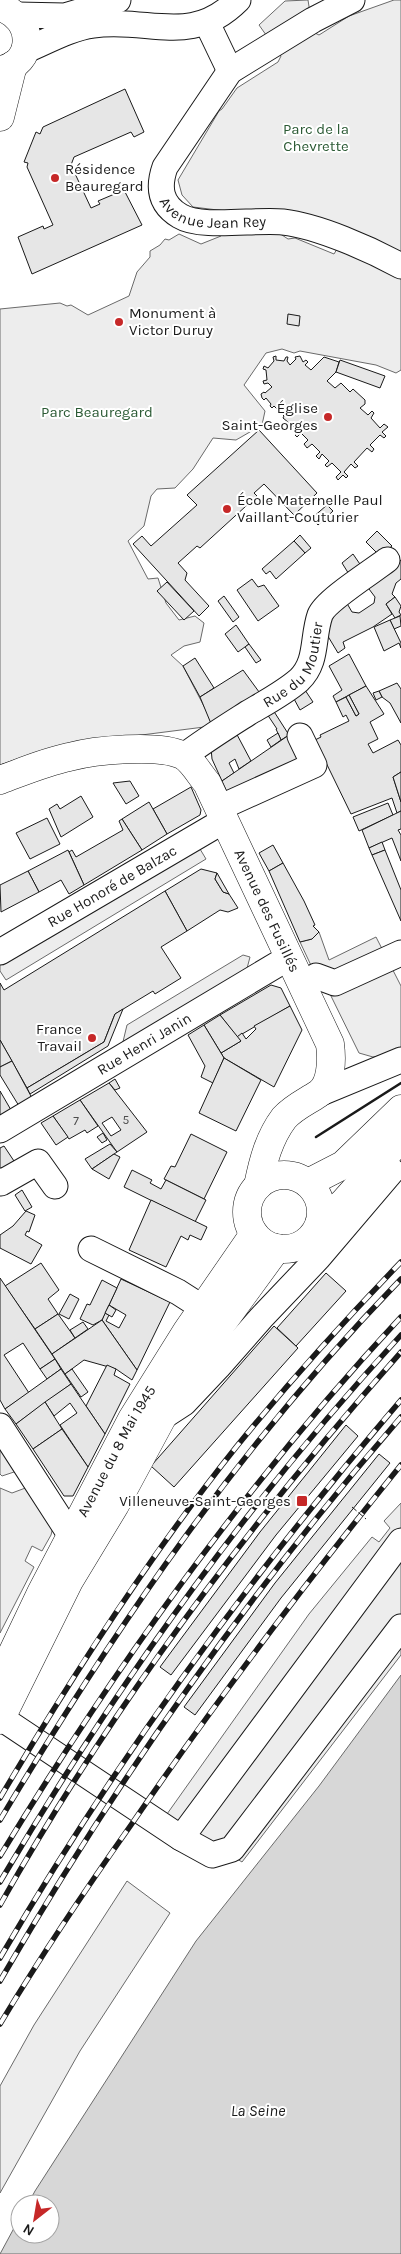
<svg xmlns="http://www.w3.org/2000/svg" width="401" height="2254" font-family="Karla,sans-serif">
<rect width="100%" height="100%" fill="#fff"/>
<g fill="#ededed" stroke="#6a6a6a">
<polygon points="308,0 313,32 319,35 349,16 394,0 401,0 401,260 226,211 193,207 182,195 178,180 219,111 222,109 237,88 278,62 281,56 259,25 285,1"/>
<polygon points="232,216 273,229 288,239 295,238 334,254 337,249 401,278 401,370 396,373 376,365 300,351 294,353 282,349 266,353 244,385 265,411 262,425 236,440 213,438 193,469 175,488 157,489 151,496 144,526 128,541 148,579 158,578 166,603 179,620 195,616 204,623 200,642 184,646 171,655 183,666 208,714 212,726 118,738 40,751 0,765 0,309 60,303 67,306 71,305 88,315 129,296 137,272 150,257 150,251 160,245 165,239 169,240 179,234 201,244 221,236"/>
<polygon points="197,844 206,859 6,980 0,971 0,963"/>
<polygon points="319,932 329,960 376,937 401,986 401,1048 390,1054 373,1057 359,1053 330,994 316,976 300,942 312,939"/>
<polygon points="243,955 250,957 245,976 121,1050 127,1025"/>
<polygon points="0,1445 17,1471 2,1476 0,1474"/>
<polygon points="28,1487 53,1527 51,1535 42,1551 32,1546 25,1561 34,1567 0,1633 0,1488 12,1493"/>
<polygon points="401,1503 401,1655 242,1862 167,1814 309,1614 372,1537 379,1542 390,1528 384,1521"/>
<polygon points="127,1881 170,1913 80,2051 0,2193 0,2086 34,2025"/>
</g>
<polygon fill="#d7d7d7" stroke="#6a6a6a" points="401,1675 401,2254 0,2254 20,2217 20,2234 50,2234 50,2204 28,2204 35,2191 196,1941 319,1786"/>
<g fill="#e6e6e6" stroke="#1a1a1a" fill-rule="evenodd">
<polygon points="125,89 144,132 134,137 131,132 74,157 71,165 91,208 100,204 98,201 124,190 142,225 32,274 18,237 43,226 44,229 53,225 27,167 28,163 24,162 36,132 40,134 43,127"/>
<polygon points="288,314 300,316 299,326 287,324"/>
<polygon points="276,356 276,360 284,361 286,357 288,357 287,361 290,365 296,359 295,357 300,356 303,362 306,360 308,362 305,365 311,370 324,357 339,362 336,372 327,381 335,388 341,383 350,392 353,389 365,400 365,404 360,408 368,415 372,411 374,413 371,418 380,428 384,424 388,427 382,432 386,436 384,438 380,435 370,445 374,449 372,452 367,448 354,462 358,466 355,468 351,464 344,472 348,476 346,478 343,475 338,480 336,477 341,472 332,463 327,467 325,465 329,461 322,454 319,459 316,456 320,452 312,444 307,448 304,444 308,440 301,433 297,437 295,435 299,431 283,418 284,416 274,406 272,408 270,406 271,404 266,398 264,400 262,398 261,394 264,392 265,393 272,387 268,383 264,384 263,381 267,380 266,370 263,369 264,366 268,368 274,361 273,357"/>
<polygon points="340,360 385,376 380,388 336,372"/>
<polygon points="259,430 317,493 294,515 264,484 254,493 257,496 200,548 197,546 178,563 187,573 185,580 209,606 199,616 133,544 142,536 151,546 197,505 187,495"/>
<polygon points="327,505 333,511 318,525 312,518"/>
<polygon points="377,531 392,546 380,556 366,542"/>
<polygon points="300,535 311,548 305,553 294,541"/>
<polygon points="294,541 305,553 276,579 270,571 266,574 262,569"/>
<polygon points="353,554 364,570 352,579 342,563"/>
<polygon points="401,560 401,579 396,583 392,594 395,597 386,604 392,614 373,627 343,642 345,648 338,653 323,628 345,600 352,612 359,613 374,603 375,597 366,585"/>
<polygon points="252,579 258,587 264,585 279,606 258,621 237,590"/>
<polygon points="167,582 194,611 184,620 157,591"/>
<polygon points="224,596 239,617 233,622 218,601"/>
<polygon points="395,597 401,606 399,612 401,615 395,618 386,604"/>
<polygon points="400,616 401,626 394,629 390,620"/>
<polygon points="390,620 401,643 401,648 399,643 384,651 374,627"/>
<polygon points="236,625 249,644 238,652 225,634"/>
<polygon points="249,644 261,660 256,663 245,647"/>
<polygon points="349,654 366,686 336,702 333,696 342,690 329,666"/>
<polygon points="195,658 214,688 200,697 183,666"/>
<polygon points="243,670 262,696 212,726 200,697"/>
<polygon points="397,683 401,689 401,723 390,703 382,697 379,691"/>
<polygon points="366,686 384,714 370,722 378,739 368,744 373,753 398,740 401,745 401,772 393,777 401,802 401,811 397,813 392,798 351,814 315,740 321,737 320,735 349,721 346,715 343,717 336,702 346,697 356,716 359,714 349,695"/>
<polygon points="305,690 313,702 300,710 293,697"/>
<polygon points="379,691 382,697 376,700 373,693"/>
<polygon points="349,695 359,714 356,716 346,697"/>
<polygon points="273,710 289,735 281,740 276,729 277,729 267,714"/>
<polygon points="234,729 251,761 239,769 235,759 229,763 234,773 222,781 212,759 211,748"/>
<polygon points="278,733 281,740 271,747 267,740"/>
<polygon points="289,735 301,757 298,764 229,796 222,781"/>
<polygon points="401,772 401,802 393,777"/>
<polygon points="130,781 139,796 126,804 113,783"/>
<polygon points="191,787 201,810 200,815 167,834 153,809"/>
<polygon points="81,796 93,817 61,837 49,809 57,804 60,809"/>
<polygon points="149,802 167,834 142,850 122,819"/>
<polygon points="388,803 393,815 359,831 353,817"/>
<polygon points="401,811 401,829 398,830 401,835 401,861 392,838 369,848 362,830"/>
<polygon points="47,818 60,844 30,859 16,833"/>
<polygon points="122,819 142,850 84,885 69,852 72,850 76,857 123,830 119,821"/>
<polygon points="382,842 385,850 372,855 369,848"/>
<polygon points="273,845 283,863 269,871 259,853"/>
<polygon points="68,850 84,885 69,894 61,880 39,892 28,871"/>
<polygon points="385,850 401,890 401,921 372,855"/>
<polygon points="283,863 304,901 315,925 313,926 319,932 312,939 300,942 269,871"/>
<polygon points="201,869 217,873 215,879 223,892 229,894 238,908 228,912 220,910 187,931 165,891"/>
<polygon points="28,871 39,892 1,912 0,885"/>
<polygon points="217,873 229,894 223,892 215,879"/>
<polygon points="165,891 187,931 161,947 181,978 155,994 153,991 115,1014 104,1042 27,1088 0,1040 0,983 4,990"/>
<polygon points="271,985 281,988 290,1006 237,1037 220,1015"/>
<polygon points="290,1006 302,1030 274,1087 224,1058 221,1053 241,1041 237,1037 242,1033 246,1039 256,1029 254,1026"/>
<polygon points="123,1009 108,1046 30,1094 27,1088 104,1042 115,1014"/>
<polygon points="220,1015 241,1041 221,1053 204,1025"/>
<polygon points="204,1025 224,1058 213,1083 201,1077 205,1066 188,1035"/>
<polygon points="0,1040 12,1061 0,1067"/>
<polygon points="224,1058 261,1080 236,1131 199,1113"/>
<polygon points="12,1061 32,1098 19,1106 0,1075 0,1067"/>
<polygon points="115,1079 120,1088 115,1090 109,1083"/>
<path d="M 109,1083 L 147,1132 L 117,1152 L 80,1100 ZM 112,1117 L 121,1130 L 111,1136 L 102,1123 Z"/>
<polygon points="0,1091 11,1110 0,1117"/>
<polygon points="80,1100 98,1126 87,1133 85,1130 69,1139 53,1116"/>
<polygon points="53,1116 68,1137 56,1145 41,1123"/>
<polygon points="103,1133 107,1140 102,1143 97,1137"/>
<polygon points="191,1134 227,1152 204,1199 164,1179 171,1166 175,1167"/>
<polygon points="110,1144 117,1152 92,1169 85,1159"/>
<polygon points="4,1146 14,1161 0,1171 0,1148"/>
<polygon points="114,1154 120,1157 109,1179 92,1169"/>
<polygon points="132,1170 152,1180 150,1183 161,1189 166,1180 206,1200 195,1222 124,1187"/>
<polygon points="22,1190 32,1207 25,1211 15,1195"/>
<polygon points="151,1200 207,1227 201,1240 190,1235 188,1240 181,1236 166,1267 129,1250"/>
<polygon points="26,1211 35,1215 29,1232 27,1231 25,1235 42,1245 31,1264 0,1248 0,1235 13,1226"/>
<polygon points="41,1263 59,1290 48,1299 58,1314 35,1329 5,1286"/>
<polygon points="326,1273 346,1291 296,1346 277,1328"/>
<polygon points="0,1278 55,1359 40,1369 23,1343 4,1355 29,1393 5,1409 0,1400"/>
<polygon points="121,1279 170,1302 137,1370 102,1320 105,1313 109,1315 106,1321 119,1328 126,1315 109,1305"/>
<polygon points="102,1280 117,1288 102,1320 93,1325 80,1319 87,1304 90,1305"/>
<polygon points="70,1294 79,1299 69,1319 59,1314"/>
<polygon points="109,1305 116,1310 112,1317 105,1313"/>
<polygon points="58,1314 75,1338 52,1354 35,1329"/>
<polygon points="102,1320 137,1370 132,1380 116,1369 84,1360 65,1374 52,1354"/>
<polygon points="83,1322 88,1329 75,1338 70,1330"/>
<polygon points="274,1326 298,1348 174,1487 151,1466"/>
<polygon points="55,1359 61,1369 47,1379 40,1369"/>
<polygon points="107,1365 116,1369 114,1375 130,1384 105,1434 86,1406"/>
<polygon points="61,1369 71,1384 16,1424 5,1409"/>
<polygon points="72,1369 88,1392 81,1397 65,1374"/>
<polygon points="71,1384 105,1434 88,1467 60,1425 77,1413 70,1403 54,1416 45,1402"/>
<polygon points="45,1402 62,1429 33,1449 16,1424"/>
<polygon points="346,1425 358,1436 276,1535 171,1675 160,1667 260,1532"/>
<polygon points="62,1429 88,1467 73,1496 64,1496 33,1449"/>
<polygon points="379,1454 390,1463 281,1598 195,1715 184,1707 275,1583"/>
</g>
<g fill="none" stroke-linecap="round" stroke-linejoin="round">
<g stroke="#1a1a1a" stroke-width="27">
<g id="minor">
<path id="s1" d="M 352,0 L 313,20 L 230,71 L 165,167 C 158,187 160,204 180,216 C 201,229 256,219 283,222 C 318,226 370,249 401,266"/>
<polyline points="17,15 65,16 118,0"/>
<polyline points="207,23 230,71"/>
<path d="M 24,51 C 46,42 70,28 93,25 C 150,17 191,47 238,0"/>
<path id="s2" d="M 184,756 C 205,740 226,727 248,713 C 265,703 284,693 299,680 C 318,662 312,638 320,615 C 325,601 373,571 387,560"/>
<polyline points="219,808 314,765 300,736"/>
<path id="s3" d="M 0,952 L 225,820"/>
<polyline points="316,976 335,983 401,953"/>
<polyline points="321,1093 401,1060"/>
<path id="s4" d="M 0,1130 L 288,958"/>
<polyline points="0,1181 1,1183 38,1162 55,1186"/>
<polyline points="91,1249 178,1292 203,1308"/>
<polyline points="161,1418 184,1403 218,1367 261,1318 318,1258 392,1171 379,1161"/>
<polyline points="0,1426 71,1536"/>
<polyline points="1,1718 181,1838 212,1855 232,1849 401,1627"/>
<polyline points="181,1838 401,1541"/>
</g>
</g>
<g stroke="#1a1a1a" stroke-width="29">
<g id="major">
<path d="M 0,7 C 36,18 35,65 0,70"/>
<polyline points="0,117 13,65"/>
<path id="s5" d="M 0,780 C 22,772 45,762 69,757 C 95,750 158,744 182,755 C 192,760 200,775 207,783 L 330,1044 C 332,1059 332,1085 318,1094 C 306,1102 294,1107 284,1118 C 269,1138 263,1161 258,1186"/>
<circle cx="284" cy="1212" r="37"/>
<polyline points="308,1183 343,1165 401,1109"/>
<polyline points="319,1225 344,1202 401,1138"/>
<path id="s6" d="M 0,1679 L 41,1593 L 132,1419 L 187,1331 L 254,1234"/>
<polyline points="0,1720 69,1581 115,1505 178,1388 206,1345 277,1248"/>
</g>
</g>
<use href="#minor" stroke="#fff" stroke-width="25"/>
<use href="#major" stroke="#fff" stroke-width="28"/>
<g stroke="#1a1a1a" stroke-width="5.5">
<g id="rail">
<path d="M 0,1798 C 72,1676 149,1556 237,1446 C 289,1382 344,1321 401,1262"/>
<path d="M 0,1820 C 118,1623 240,1445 401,1279"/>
<path d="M 0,1856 C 116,1665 248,1481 401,1317"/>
<path d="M 0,1882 C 115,1687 248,1501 401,1335"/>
<path d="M 0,1905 C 112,1706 250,1522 401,1352"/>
<path d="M 0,1958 C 116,1759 251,1575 401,1400"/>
<path d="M 0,1981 C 116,1781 249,1592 401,1417"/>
<path d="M 0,2024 C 41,1956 85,1890 131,1825 C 216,1701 306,1582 401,1465"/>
</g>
</g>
<use href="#rail" stroke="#fff" stroke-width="4" stroke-dasharray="11" stroke-linecap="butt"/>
<polyline stroke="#1a1a1a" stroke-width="1" stroke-dasharray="6 2.5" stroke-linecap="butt" points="352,1507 366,1519"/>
<polyline stroke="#1a1a1a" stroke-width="2.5" points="316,1137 401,1083"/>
</g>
<g fill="#c62828" stroke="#fff" stroke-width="2">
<circle cx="55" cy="178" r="5"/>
<circle cx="119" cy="322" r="5"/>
<circle cx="328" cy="417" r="5"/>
<circle cx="227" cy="509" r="5"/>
<circle cx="92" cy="1038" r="5"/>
<rect x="296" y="1495" width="12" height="12" rx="2.5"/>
</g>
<g text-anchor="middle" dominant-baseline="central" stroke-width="4" stroke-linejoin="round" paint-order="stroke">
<g font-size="12" fill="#4d4d4d">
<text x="126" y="1120">5</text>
<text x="76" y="1121">7</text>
</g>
<g font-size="15" fill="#2b5a34" stroke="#fff">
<text x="316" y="129">Parc de la<tspan x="316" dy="17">Chevrette</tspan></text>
<text x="97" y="412">Parc Beauregard</text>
</g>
<g font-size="15" fill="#1a1a1a" stroke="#fff" text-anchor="start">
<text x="65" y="169">Résidence<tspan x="65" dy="17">Beauregard</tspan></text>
<text x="129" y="313">Monument à<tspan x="129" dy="17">Victor Duruy</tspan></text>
<text x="318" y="408" text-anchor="end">Église<tspan x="318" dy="17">Saint-Georges</tspan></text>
<text x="237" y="500">École Maternelle Paul<tspan x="237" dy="17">Vaillant-Couturier</tspan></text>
<text x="82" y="1029" text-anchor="end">France<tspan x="82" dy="17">Travail</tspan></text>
<text x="291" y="1501" text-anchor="end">Villeneuve-Saint-Georges</text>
</g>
<g font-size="15" fill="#1a1a1a" stroke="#fff">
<text stroke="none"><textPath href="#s1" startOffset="345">Avenue Jean Rey</textPath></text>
<text stroke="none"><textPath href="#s2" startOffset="148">Rue du Moutier</textPath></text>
<text stroke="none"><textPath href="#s3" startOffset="130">Rue Honoré de Balzac</textPath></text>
<text stroke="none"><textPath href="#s5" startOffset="366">Avenue des Fusillés</textPath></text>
<text stroke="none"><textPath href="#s4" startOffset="168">Rue Henri Janin</textPath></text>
<text stroke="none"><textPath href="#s6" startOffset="256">Avenue du 8 Mai 1945</textPath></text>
</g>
<g font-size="16" font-style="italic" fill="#1a1a1a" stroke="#fff">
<text x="258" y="2110">La Seine</text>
</g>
</g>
<g transform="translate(35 2219) rotate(211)"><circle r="24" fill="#ffffff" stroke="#a3a3a3"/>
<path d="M0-4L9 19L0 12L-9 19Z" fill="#c62828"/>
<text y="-8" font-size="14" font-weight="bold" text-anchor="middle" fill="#1a1a1a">N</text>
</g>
</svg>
